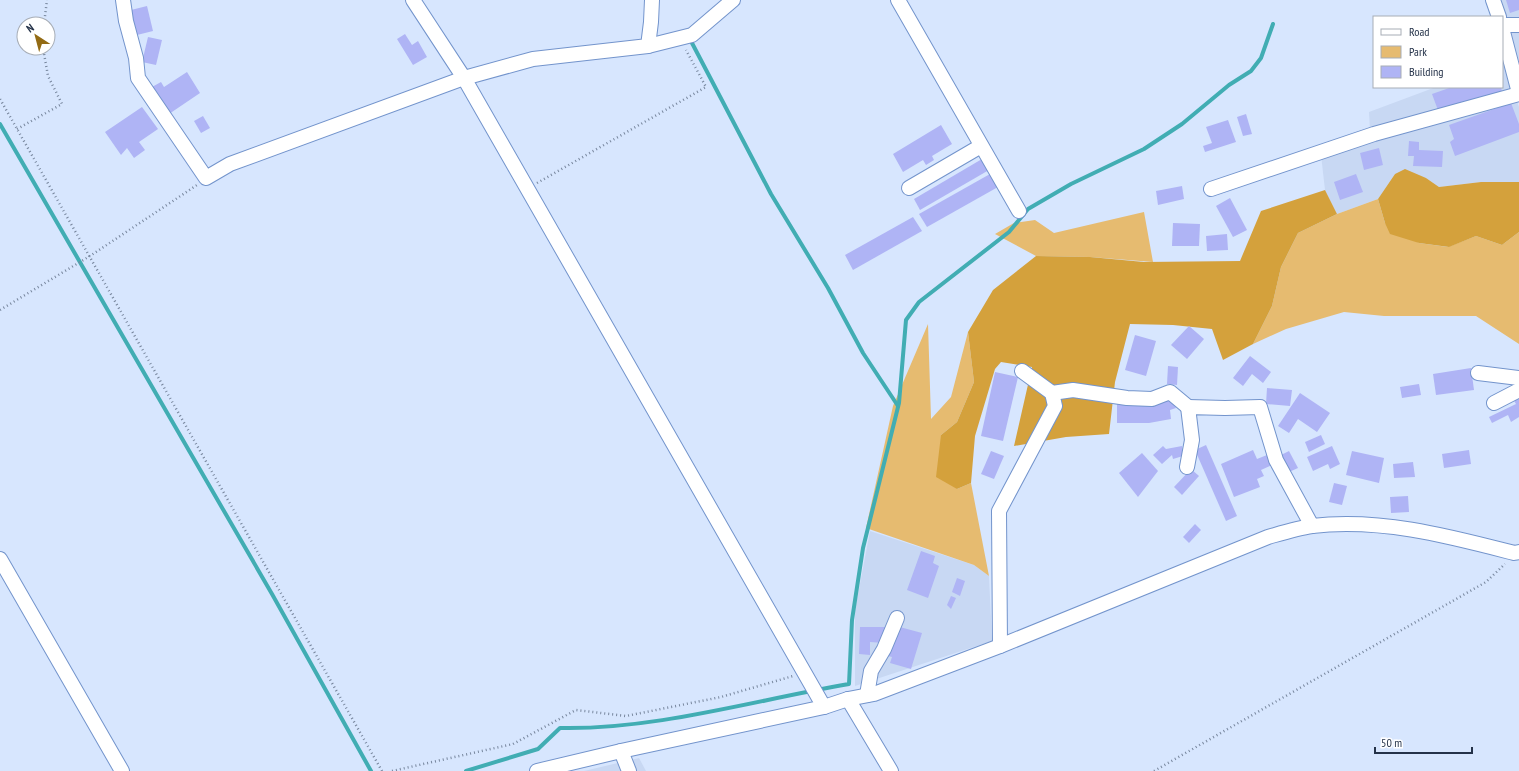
<svg xmlns="http://www.w3.org/2000/svg" width="1519" height="771" font-family="'PT Sans Narrow',sans-serif">
<rect width="100%" height="100%" fill="#d7e6fe"/>
<g fill="#c8d8f3">
<polygon points="1499,0 1519,0 1519,61 1504,17"/>
<polygon points="1503,62 1519,107 1519,182 1481,182 1439,187 1426,178 1395,174 1378,199 1337,214 1325,190 1320,146 1370,130 1369,112 1436,87 1502,87"/>
<polygon points="870,531 974,565 989,576 992,641 855,686 855,610"/>
<polygon points="639,758 646,771 584,771"/>
</g>
<g fill="#e6bb70">
<polygon points="1378,199 1385,223 1419,243 1448,247 1476,236 1502,245 1519,232 1519,344 1476,316 1384,316 1344,312 1286,329 1253,344 1272,306 1281,267 1298,233 1337,214"/>
<polygon points="1144,212 1153,262 1090,257 1036,256 995,234 1014,223 1035,220 1054,233"/>
<polygon points="928,324 931,419 951,397 968,332 974,382 957,422 941,435 957,489 971,483 989,576 974,565 866,528 893,406"/>
</g>
<g fill="#d4a13c">
<polygon points="1405,169 1426,178 1439,187 1481,182 1519,182 1519,232 1502,245 1476,236 1449,247 1419,243 1390,234 1385,223 1378,199 1395,174"/>
<polygon points="1325,190 1337,214 1298,233 1281,267 1272,306 1253,344 1223,360 1212,329 1173,325 1130,324 1115,382 1109,434 1066,437 1014,446 1032,367 1001,362 995,369 975,436 971,483 957,489 936,477 941,435 957,422 974,382 968,332 993,290 1036,256 1090,257 1144,262 1240,261 1261,211"/>
</g>
<g fill="none" stroke-linecap="round" stroke-linejoin="round">
<g stroke="#41adb3" stroke-width="4">
<polyline points="692,43 771,194 828,288 863,353 898,406"/>
<polyline points="0,124 272,594 371,771"/>
<path d="M 466,771 L 538,749 L 560,728 C 655,730 755,700 849,684 L 852,620 L 863,548 L 899,403 L 906,320 L 919,302 L 1009,232 L 1028,209 L 1071,184 L 1144,149 L 1182,124 L 1229,85 L 1251,71 L 1261,58 L 1273,24"/>
</g>
</g>
<g fill="#afb4f5">
<polygon points="1506,0 1519,0 1519,10 1510,13"/>
<polygon points="147,6 153,31 137,35 131,10"/>
<polygon points="405,34 412,45 418,41 427,57 413,65 397,39"/>
<polygon points="148,37 162,40 156,65 142,62"/>
<polygon points="187,72 200,93 169,114 152,87 161,82 164,87"/>
<polygon points="1452,87 1501,87 1502,92 1439,113 1432,94"/>
<polygon points="1511,103 1519,124 1519,132 1455,156 1450,142 1454,139 1449,125"/>
<polygon points="142,107 158,129 139,142 145,150 134,158 127,148 121,155 105,132"/>
<polygon points="1246,114 1252,134 1243,136 1237,117"/>
<polygon points="203,116 210,128 201,133 194,121"/>
<polygon points="1228,120 1236,142 1205,152 1203,146 1212,143 1206,127"/>
<polygon points="941,125 952,144 932,156 934,160 926,165 923,160 903,172 893,154"/>
<polygon points="1409,141 1419,142 1419,150 1443,151 1442,167 1413,166 1414,156 1408,156"/>
<polygon points="1379,148 1383,165 1364,170 1360,153"/>
<polygon points="982,159 989,170 920,210 914,199"/>
<polygon points="990,174 998,187 927,227 919,214"/>
<polygon points="1356,174 1363,192 1340,200 1334,182"/>
<polygon points="1182,186 1184,199 1158,205 1156,191"/>
<polygon points="1230,198 1247,230 1233,237 1216,206"/>
<polygon points="913,217 922,231 853,270 845,255"/>
<polygon points="1173,223 1200,224 1199,246 1172,246"/>
<polygon points="1227,234 1228,250 1207,251 1206,236"/>
<polygon points="1189,326 1204,339 1187,359 1171,345"/>
<polygon points="1135,335 1156,341 1146,376 1125,370"/>
<polygon points="1250,356 1271,372 1263,383 1252,374 1243,386 1233,378"/>
<polygon points="1168,366 1178,367 1177,385 1167,384"/>
<polygon points="1471,368 1474,390 1436,395 1433,374"/>
<polygon points="995,372 1018,377 1003,441 981,436"/>
<polygon points="1419,384 1421,395 1402,398 1400,387"/>
<polygon points="1267,388 1292,390 1290,406 1266,404"/>
<polygon points="1300,393 1330,413 1317,432 1298,419 1289,433 1278,426"/>
<polygon points="1519,395 1519,417 1511,422 1508,415 1492,423 1489,417 1516,404 1513,399"/>
<polygon points="1171,398 1176,408 1170,410 1171,419 1149,423 1117,423 1117,404 1146,403"/>
<polygon points="1321,435 1325,444 1309,452 1305,442"/>
<polygon points="1206,445 1237,516 1226,521 1195,450"/>
<polygon points="1163,446 1166,449 1182,446 1183,456 1173,459 1172,455 1162,464 1153,455"/>
<polygon points="1332,446 1340,464 1330,469 1328,464 1313,471 1307,457"/>
<polygon points="1253,450 1257,459 1267,455 1272,465 1261,470 1264,476 1257,479 1260,487 1234,497 1221,464"/>
<polygon points="1469,450 1471,464 1444,468 1442,454"/>
<polygon points="991,451 1004,456 994,479 981,474"/>
<polygon points="1289,451 1298,468 1289,472 1281,455"/>
<polygon points="1352,451 1384,458 1379,483 1346,475"/>
<polygon points="1142,453 1158,471 1138,497 1119,473"/>
<polygon points="1413,462 1415,477 1394,478 1393,464"/>
<polygon points="1191,469 1199,476 1182,495 1174,487"/>
<polygon points="1334,483 1347,486 1342,505 1329,502"/>
<polygon points="1408,496 1409,512 1391,513 1390,497"/>
<polygon points="1195,524 1201,530 1189,543 1183,537"/>
<polygon points="921,551 935,556 933,563 939,566 928,598 907,590"/>
<polygon points="957,578 965,581 960,596 952,592"/>
<polygon points="951,596 956,598 951,609 947,605"/>
<polygon points="896,626 922,633 911,669 890,663 892,657 888,656"/>
<polygon points="860,627 885,627 884,643 870,642 870,655 859,654"/>
</g>
<g fill="none" stroke-linecap="round" stroke-linejoin="round">
<g stroke="#7394cc" stroke-width="16">
<g id="minor">
<polyline points="123,0 126,21 136,58 138,78 206,178 230,164 464,78 533,59 648,46 651,22 652,0"/>
<polyline points="413,0 464,78 824,707"/>
<polyline points="898,0 1019,211"/>
<polyline points="1493,0 1499,17"/>
<polyline points="1502,25 1519,25"/>
<polyline points="1502,28 1519,93"/>
<polyline points="648,46 692,35 733,0"/>
<polyline points="909,188 981,146"/>
<polyline points="1211,189 1374,134 1519,94"/>
<polyline points="1022,371 1052,393 1073,390 1127,398 1152,399 1170,392 1188,407"/>
<polyline points="1478,373 1519,378"/>
<polyline points="1494,403 1519,390"/>
<polyline points="1187,467 1192,440 1188,407 1225,408 1260,407 1276,460 1312,526"/>
<polyline points="0,559 122,771"/>
<polyline points="1000,646 999,511 1055,406 1052,393"/>
<polyline points="867,695 871,671 884,649 897,618"/>
<polyline points="848,699 891,771"/>
<polyline points="621,751 629,771"/>
<path d="M 537,771 L 621,751 L 824,707 L 848,699 L 874,694 L 1000,646 L 1268,537 C 1282,533 1298,528 1312,526 C 1381,518 1448,536 1514,553 L 1519,552"/>
</g>
</g>
<g stroke="#78879e" stroke-width="2.5" stroke-dasharray="1 3" stroke-linecap="butt">
<polyline points="44,24 47,0"/>
<polyline points="0,99 382,771"/>
<polyline points="17,129 62,104 48,76 43,48"/>
<polyline points="537,183 706,87 686,50"/>
<polyline points="0,310 90,256 197,185"/>
<polyline points="392,771 513,744 576,710 626,716 721,697 793,676"/>
<polyline points="1154,771 1486,582 1505,564"/>
</g>
<use href="#minor" stroke="#fff" stroke-width="14"/>
</g>
<rect x="1373" y="16" width="130" height="72" fill="#ffffff" stroke="#a7adb6"/>
<rect x="1381" y="29" width="20" height="6" fill="#ffffff" stroke="#a7adb6"/>
<text x="1409" y="36" font-size="12" fill="#243249">Road</text>
<rect x="1381" y="46" width="20" height="12" fill="#e6bb70" stroke="#a7adb6"/>
<text x="1409" y="56" font-size="12" fill="#243249">Park</text>
<rect x="1381" y="66" width="20" height="12" fill="#afb4f5" stroke="#a7adb6"/>
<text x="1409" y="76" font-size="12" fill="#243249">Building</text>
<g transform="translate(36 36) rotate(324)"><circle r="19" fill="#ffffff" stroke="#a7adb6"/>
<path d="M0-3L7 15L0 10L-7 15Z" fill="#936b14"/>
<text y="-6" font-size="11" font-weight="bold" text-anchor="middle" fill="#243249">N</text>
</g>
<path d="M1375 747v6h97v-6" fill="none" stroke="#243249" stroke-width="2"/>
<text x="1381" y="747" font-size="12" fill="#243249" stroke="#ffffff" stroke-width="3" paint-order="stroke">50 m</text>
</svg>
